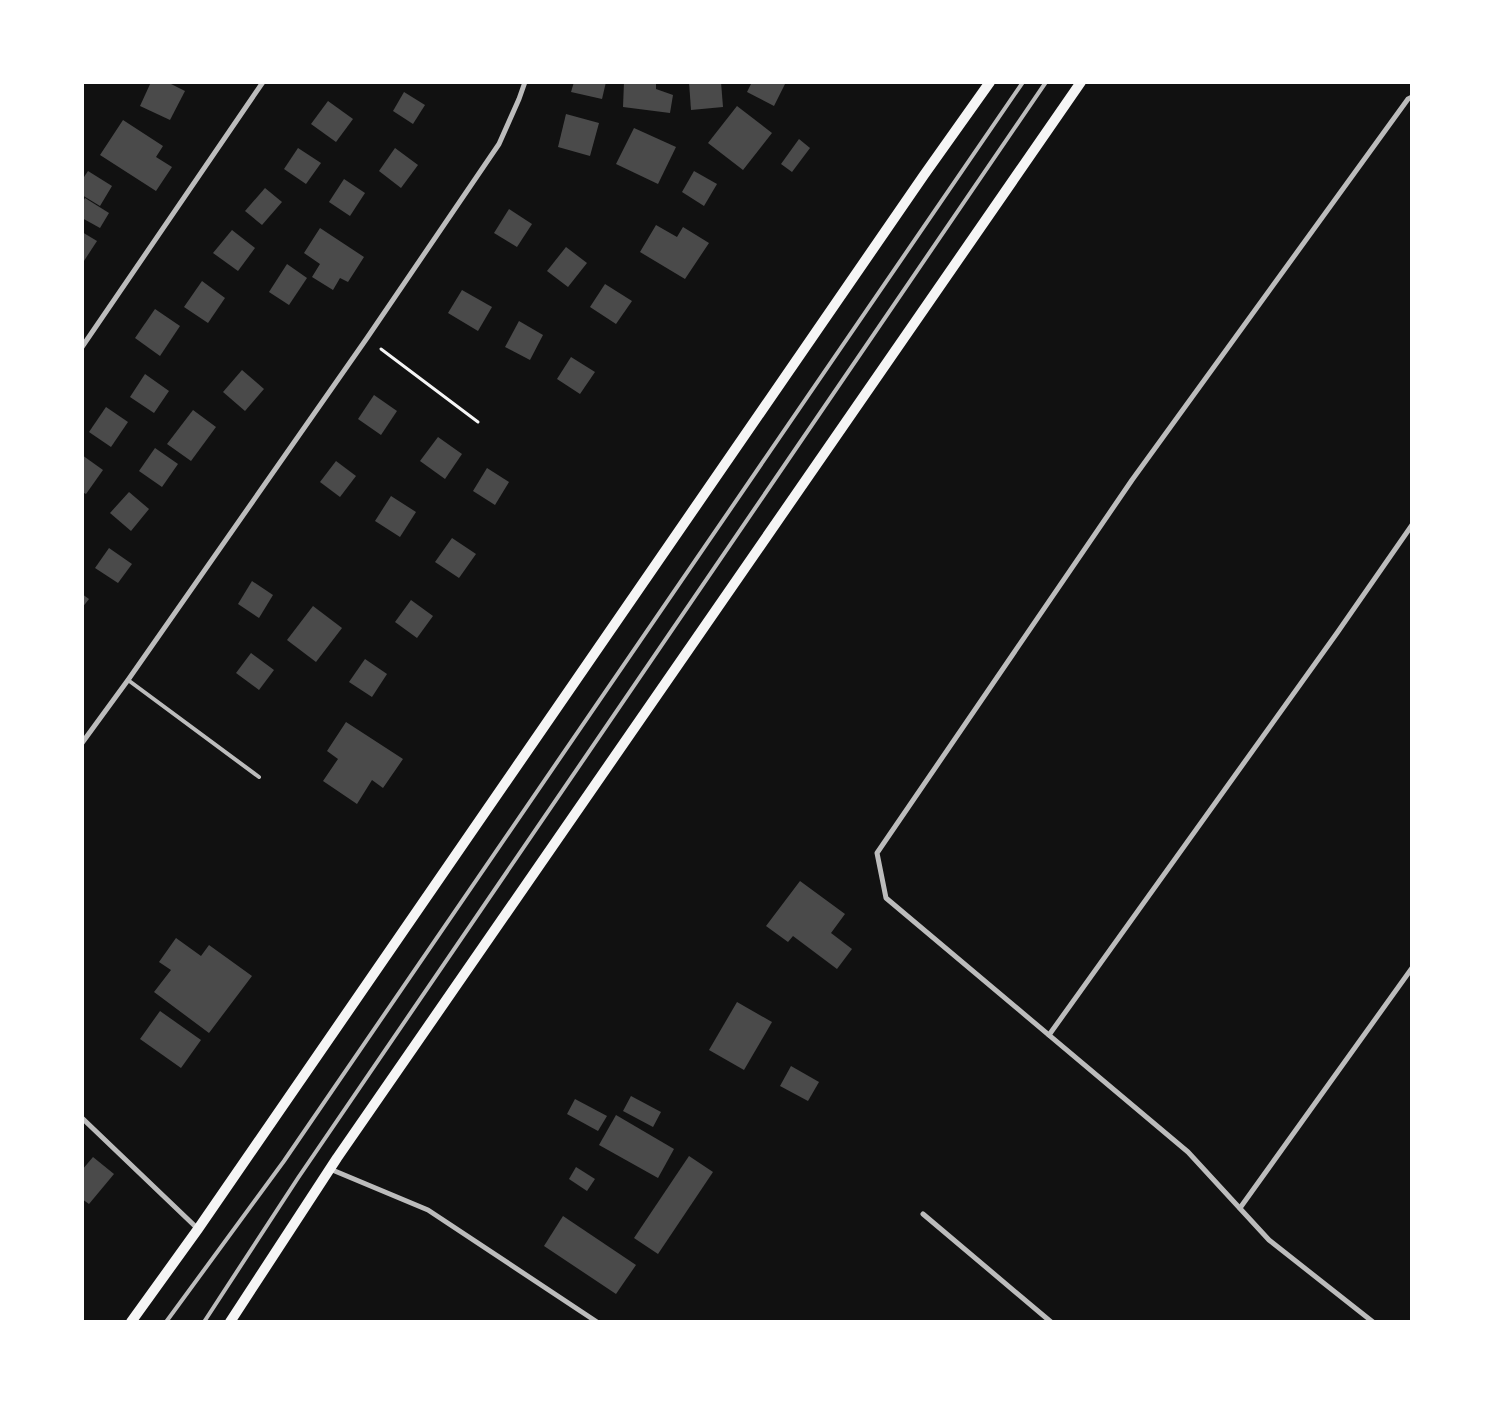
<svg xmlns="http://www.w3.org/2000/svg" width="1494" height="1404" font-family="'Open Sans',sans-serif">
<rect width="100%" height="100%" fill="#111"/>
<g fill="#4a4a4a">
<polygon points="151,82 167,82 185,91 170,120 140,106"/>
<polygon points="574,82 606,82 602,99 571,92"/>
<polygon points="624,82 656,82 656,89 673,95 670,113 623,107"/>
<polygon points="689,82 721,82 723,107 691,110"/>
<polygon points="752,82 786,82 774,106 747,92"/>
<polygon points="404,92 425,105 413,124 393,111"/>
<polygon points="328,101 353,119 336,142 311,124"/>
<polygon points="737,106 772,133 743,170 708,143"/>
<polygon points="566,114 599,123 590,156 558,147"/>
<polygon points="123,120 163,146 156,157 172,167 156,191 100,155"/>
<polygon points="634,128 676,147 658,184 616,164"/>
<polygon points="799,139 810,148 792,172 781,164"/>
<polygon points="298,148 321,163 306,184 284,169"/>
<polygon points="395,148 418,165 401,188 379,171"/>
<polygon points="88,171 112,186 100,206 82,195 82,180"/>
<polygon points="694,171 717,184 704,206 682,192"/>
<polygon points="344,179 365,193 350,216 329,202"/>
<polygon points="265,188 282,202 262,225 245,211"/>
<polygon points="85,198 109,213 100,228 82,218 82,203"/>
<polygon points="509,209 532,224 517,247 494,233"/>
<polygon points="656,225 677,237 683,227 709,243 685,279 640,252"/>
<polygon points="320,228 364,257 348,282 340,278 333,290 312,277 320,264 304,253"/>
<polygon points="232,230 255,248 238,271 213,253"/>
<polygon points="82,232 97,241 82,264"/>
<polygon points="566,247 587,263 568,287 547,271"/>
<polygon points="287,264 307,278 289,305 269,292"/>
<polygon points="202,281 225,298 208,323 184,307"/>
<polygon points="605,284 632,301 616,324 590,307"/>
<polygon points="462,290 492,307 478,331 448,313"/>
<polygon points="155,309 180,326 160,356 135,338"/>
<polygon points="519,321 543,335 530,360 505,347"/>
<polygon points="571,357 595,372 580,394 557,379"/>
<polygon points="242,370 264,389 245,411 223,392"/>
<polygon points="145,374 169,391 154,413 130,397"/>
<polygon points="374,395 397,411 381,435 358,419"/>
<polygon points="106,407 128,422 111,447 89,432"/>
<polygon points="193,410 216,427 191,461 167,444"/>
<polygon points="438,437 462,454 445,479 420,461"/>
<polygon points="155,448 178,464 162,487 139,471"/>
<polygon points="82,455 103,470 86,494 82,492"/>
<polygon points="336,461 356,476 340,497 320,482"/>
<polygon points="487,468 509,482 495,505 473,491"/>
<polygon points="129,492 149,509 131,531 110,513"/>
<polygon points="391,496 416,512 400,537 375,521"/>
<polygon points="452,538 476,554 459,578 435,562"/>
<polygon points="109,548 132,564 118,583 95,568"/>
<polygon points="252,581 273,595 259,618 238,604"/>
<polygon points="82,594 89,599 82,608"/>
<polygon points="411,600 433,616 417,638 395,622"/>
<polygon points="313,606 342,628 316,662 287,640"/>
<polygon points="251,653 274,670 259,690 236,673"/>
<polygon points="365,659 387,674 372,697 349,682"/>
<polygon points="346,722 403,759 383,788 372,780 357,804 323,781 338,759 327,751"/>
<polygon points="800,881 845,914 831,933 852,949 837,969 793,936 788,942 766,926"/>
<polygon points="176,938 201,956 209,945 252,976 209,1033 154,992 171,970 159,962"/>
<polygon points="737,1002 772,1022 744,1070 709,1050"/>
<polygon points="160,1011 201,1040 181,1068 140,1039"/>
<polygon points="791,1066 819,1082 808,1101 780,1086"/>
<polygon points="631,1096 661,1112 653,1127 623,1111"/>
<polygon points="575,1099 607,1116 598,1131 567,1114"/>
<polygon points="616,1115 674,1149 658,1178 599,1145"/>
<polygon points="689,1156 713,1172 658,1254 634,1238"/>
<polygon points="93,1157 114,1174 89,1204 82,1199 82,1170"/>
<polygon points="576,1167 595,1179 587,1191 569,1179"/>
<polygon points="563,1216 636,1265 616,1294 544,1246"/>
</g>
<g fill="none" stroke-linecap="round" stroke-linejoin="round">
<polyline stroke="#f5f5f5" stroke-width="3" points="381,349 478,422"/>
<g stroke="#bcbcbc" stroke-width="4">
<polyline points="128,680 259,777"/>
<polyline points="166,1322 284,1161 1023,82"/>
<polyline points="204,1322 298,1178 1046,82"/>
</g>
<g stroke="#bcbcbc" stroke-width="5">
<polyline points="82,347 263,82"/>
<polyline points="82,743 128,680 367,338 499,144 519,99 525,82"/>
<polyline points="1049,1035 1337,633 1412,525"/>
<polyline points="82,1118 198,1229"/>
<polyline points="330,1169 428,1210 597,1322"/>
<polyline points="1240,1208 1412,968"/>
<polyline points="923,1214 1051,1322"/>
<polyline points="1373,1322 1269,1240 1188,1152 886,898 877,853 1132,480 1408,99 1412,97"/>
</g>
<g stroke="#f5f5f5" stroke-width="10">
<polyline points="131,1322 198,1229 924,175 990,82"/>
<polyline points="230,1322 337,1158 1081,82"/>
</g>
</g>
<rect width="1494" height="1404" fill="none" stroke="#ffffff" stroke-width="168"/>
</svg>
